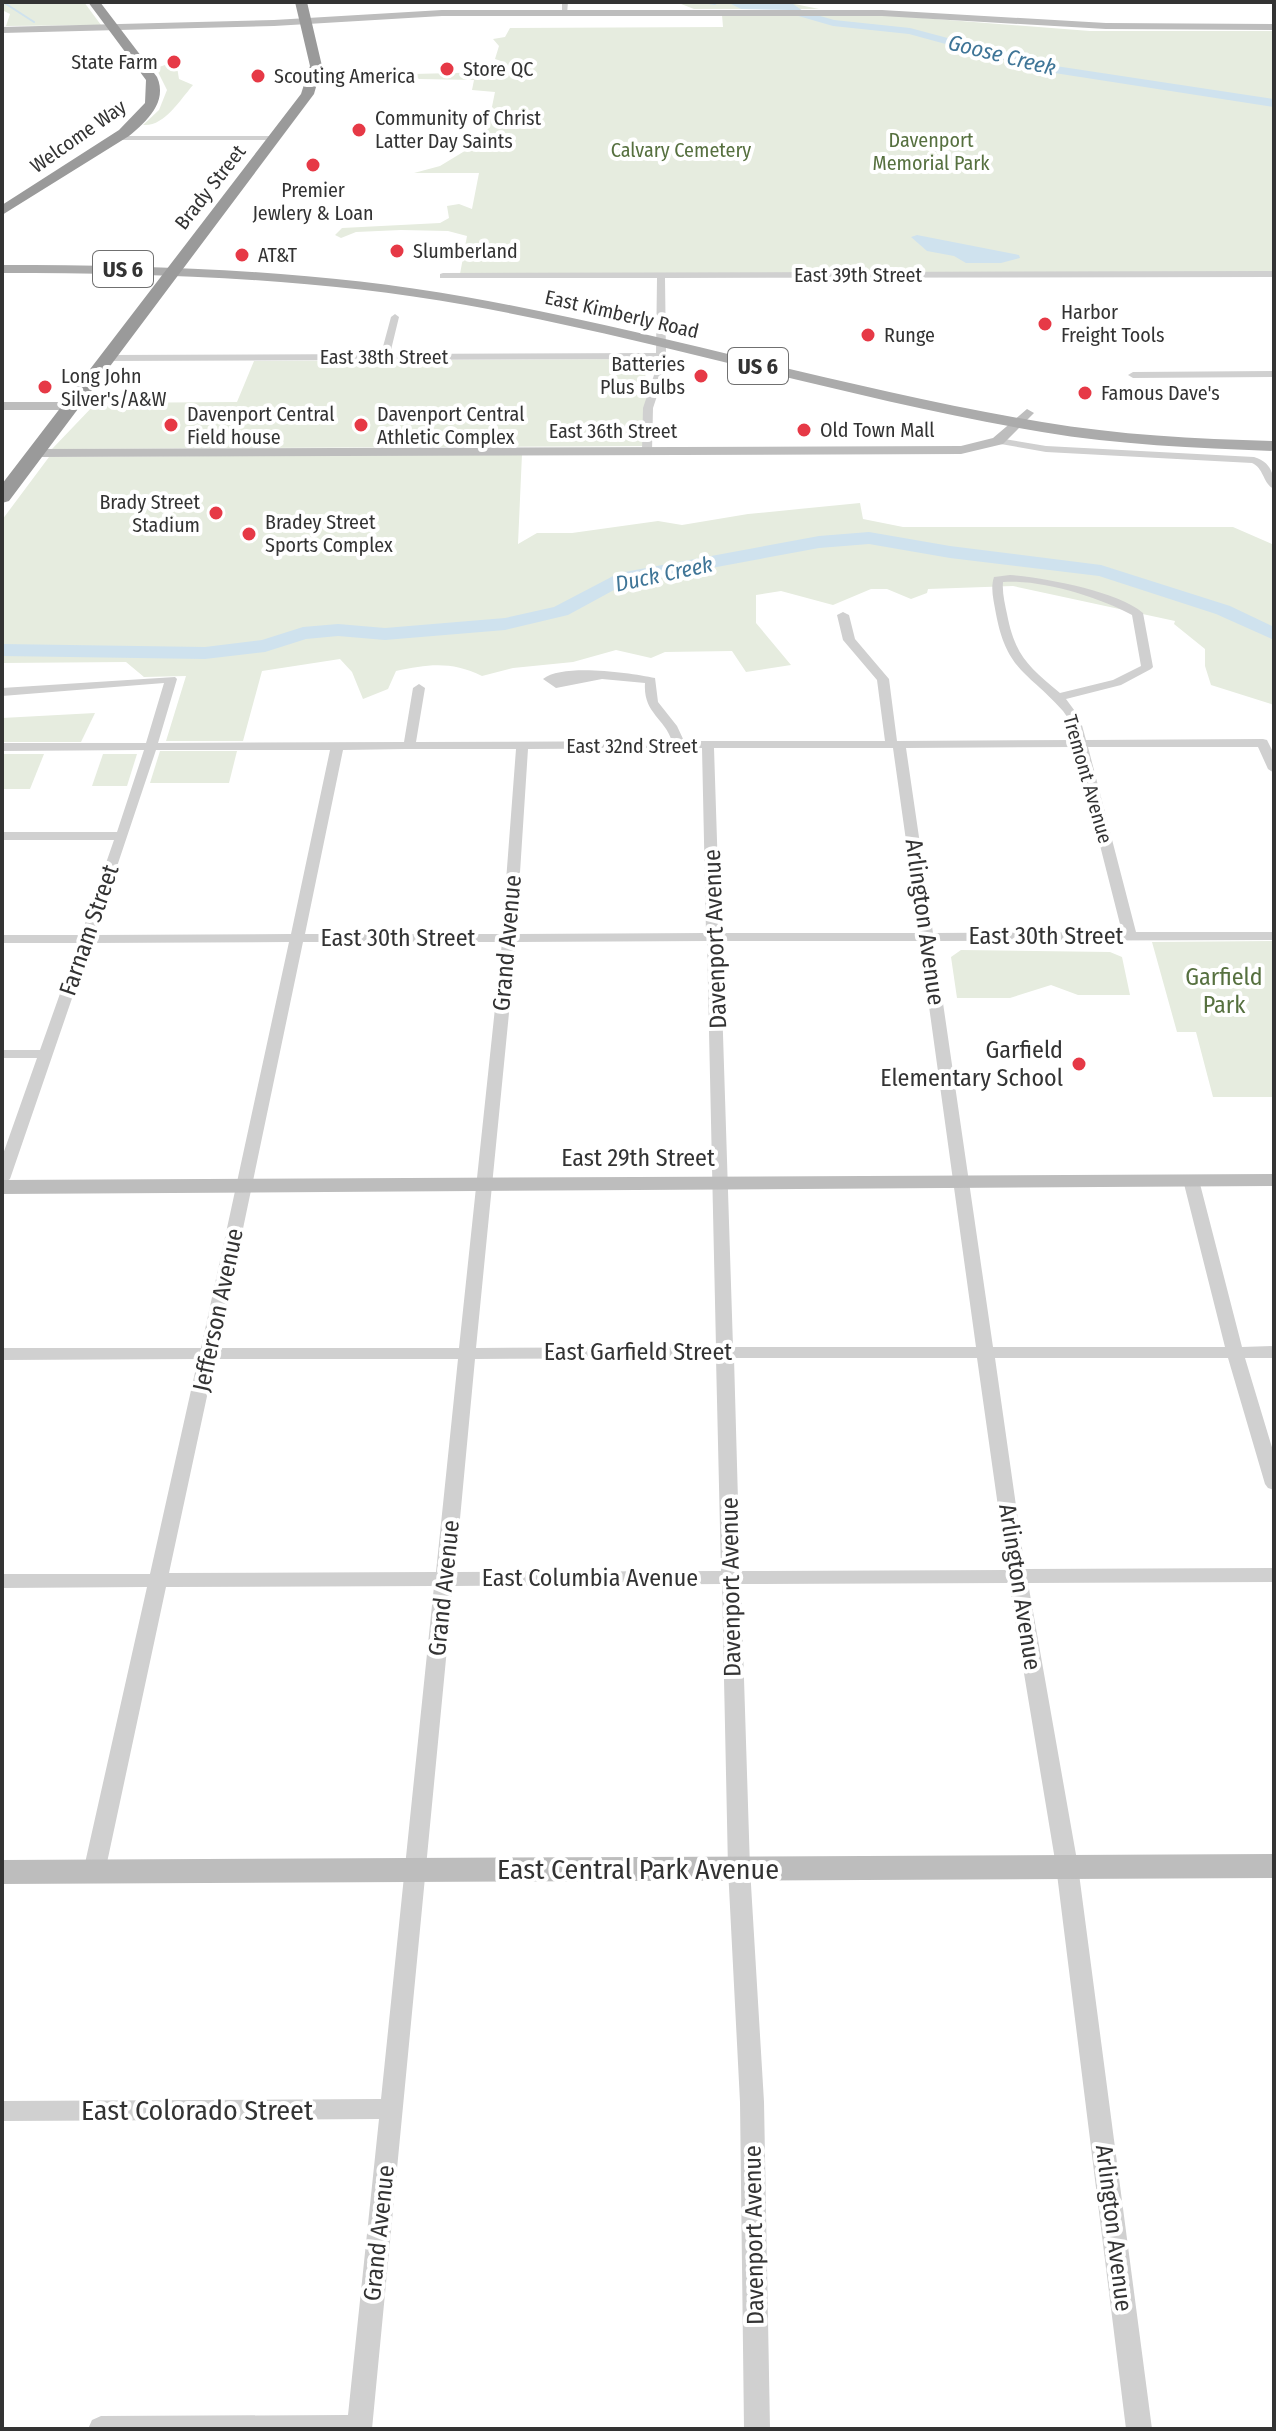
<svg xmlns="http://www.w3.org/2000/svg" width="1276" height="2431" font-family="'Fira Sans Condensed',sans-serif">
<rect width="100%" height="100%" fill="#fff"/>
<g fill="#e6ecdf">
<polygon points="2,2 84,2 101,25 6,26 10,14 2,10"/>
<polygon points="676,2 785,2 819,9 694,9"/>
<polygon points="722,15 884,15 1090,31 1274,31 1274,272 460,274 467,236 448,231 401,230 356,232 341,238 335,235 342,228 440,223 449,218 447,206 459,204 472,209 479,173 414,173 440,166 468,149 484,146 495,92 472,90 474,80 419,79 413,74 494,72 501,61 495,59 499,46 493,39 505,37 510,28 723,27"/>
<path d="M 165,65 L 177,67 L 179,79 L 193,85 C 180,100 164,127 143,125 L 159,110 L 167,90 L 156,68 Z"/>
<polygon points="645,359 647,446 52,449 96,403 237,402 254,361"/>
<path d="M 522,454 L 518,544 L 537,533 L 572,533 L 658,521 L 682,525 L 748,514 L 860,503 L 863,519 L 903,527 L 1233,527 L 1274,545 L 1274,705 L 1211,685 L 1205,666 L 1205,649 L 1174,624 L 1175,621 L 1013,586 L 928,589 L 927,593 L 911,599 L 887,589 L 871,589 L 833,605 L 781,591 L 756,595 L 756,623 L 791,665 L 746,672 L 732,651 L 665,652 L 651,658 L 616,650 L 573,662 L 513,668 L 482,676 C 452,661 428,664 396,671 L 388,689 L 363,699 L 352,672 L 340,659 L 262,671 L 243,741 L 166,741 L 186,676 L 144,677 L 126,662 L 2,663 L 2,520 L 49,457 Z"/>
<polygon points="95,713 81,742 2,742 2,718"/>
<polygon points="160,751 237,751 229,783 150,783"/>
<polygon points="2,754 44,754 30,789 2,789"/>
<polygon points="103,754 137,754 127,786 92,786"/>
<polygon points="1274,941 1274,1097 1213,1097 1196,1032 1177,1032 1152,942"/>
<polygon points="961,950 1110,952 1122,957 1130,995 1078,995 1051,985 1010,998 957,998 951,957"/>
</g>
<polygon fill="#cfe2ee" points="917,235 1019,255 1020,258 1001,263 966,263 954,256 927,251 911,237"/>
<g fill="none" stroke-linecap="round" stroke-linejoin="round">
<polyline stroke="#cfe2ee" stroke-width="2" points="3,2 34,22"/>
<g fill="#cfe2ee" fill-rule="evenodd">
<polygon points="695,2 720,2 715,5"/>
<polygon points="727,2 793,4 803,11 834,20 910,28 1049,65 1274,99 1274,107 1048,72 909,34 833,26 795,15 790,10 741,9"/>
<polygon points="869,532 950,546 1101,565 1230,606 1274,627 1274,640 1216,614 1099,576 950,558 869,544 819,548 625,584 568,615 505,630 385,640 338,636 306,639 265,652 205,659 2,656 2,644 205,647 262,640 303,627 338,624 385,628 505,618 554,607 619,573 819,536"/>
</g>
<g fill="#d0d0d0" fill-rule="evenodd">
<polygon points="562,2 568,2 567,14 562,13"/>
<polygon points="116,136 275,136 279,138 275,140 113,140"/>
<polygon points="1274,271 1274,277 665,278 666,356 664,375 653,408 652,451 647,454 642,451 643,408 654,375 656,359 106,361 101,358 106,355 381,354 391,317 395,314 399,317 390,354 656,353 657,278 440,278 440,274 443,273"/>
<polygon points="1274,371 1274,377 1133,378 1128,375 1133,372"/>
<path d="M 998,438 L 1046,446 L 1254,457 C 1270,462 1274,472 1274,489 C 1263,484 1264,468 1252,463 L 1046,452 L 995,443 L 993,441 Z"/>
<path d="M 1010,575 C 1044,578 1117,591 1143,613 L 1153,667 L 1151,669 L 1121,685 L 1066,699 L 1080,718 L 1086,740 L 1263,739 L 1267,740 L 1274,754 L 1274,773 L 1268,769 L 1258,747 L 1088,747 L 1136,932 L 1274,932 L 1274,940 L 934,941 L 993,1347 L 1225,1347 L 1183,1180 L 1191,1175 L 1199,1180 L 1242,1347 L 1274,1346 L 1274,1358 L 1245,1358 L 1274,1454 L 1274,1490 L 1268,1488 L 1265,1484 L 1228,1358 L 995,1358 L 1025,1569 L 1274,1568 L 1274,1582 L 1028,1583 L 1078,1866 L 1152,2429 L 1126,2429 L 1056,1866 L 1009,1583 L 741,1584 L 750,1868 L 764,2102 L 770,2429 L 744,2429 L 740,2102 L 728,1868 L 722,1584 L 453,1586 L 372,2429 L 88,2429 L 92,2420 L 101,2416 L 348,2415 L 379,2119 L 2,2121 L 2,2101 L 381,2099 L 434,1586 L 166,1587 L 105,1872 L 102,1878 L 94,1881 L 86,1878 L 83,1872 L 147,1587 L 2,1588 L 2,1574 L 150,1574 L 198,1359 L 2,1360 L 2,1348 L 201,1348 L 289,942 L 91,943 L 10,1179 L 2,1184 L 2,1157 L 37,1058 L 2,1058 L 2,1050 L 40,1050 L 78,943 L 2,943 L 2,935 L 81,935 L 114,840 L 2,840 L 2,832 L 117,832 L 144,750 L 2,751 L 2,743 L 146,743 L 164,683 L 2,696 L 2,688 L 175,677 L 177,679 L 158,743 L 404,742 L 413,688 L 419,684 L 425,688 L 416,742 L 672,741 C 664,717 643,713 645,683 L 602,679 L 556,688 L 543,679 C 563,663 630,673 655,678 L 658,702 L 677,726 L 684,741 L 885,741 L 877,680 L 843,640 L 837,615 L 843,612 L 849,615 L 855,639 L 889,679 L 897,741 L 1074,740 L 1068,718 L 1063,711 C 1029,672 1007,672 996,614 C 994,601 990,589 994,577 ZM 1003,582 C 1040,579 1099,597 1132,615 L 1141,666 L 1113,680 L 1060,693 C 1029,667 1015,656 1007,614 C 1005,604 1002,593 1003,582 ZM 1075,747 L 1122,932 L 933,933 L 906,748 ZM 702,748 L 706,933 L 516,934 L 528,749 ZM 714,748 L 893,748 L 919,933 L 720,933 ZM 405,749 L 516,749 L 502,934 L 305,934 L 343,750 ZM 156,750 L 330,750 L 291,934 L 94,935 ZM 707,941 L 716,1347 L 476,1348 L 516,942 ZM 720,941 L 920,941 L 976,1347 L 733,1347 ZM 303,942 L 502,942 L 459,1348 L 218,1348 ZM 716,1358 L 721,1571 L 455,1572 L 475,1359 ZM 734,1358 L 977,1358 L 1007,1570 L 740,1571 ZM 215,1359 L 458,1359 L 436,1572 L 169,1573 Z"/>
</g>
<g fill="#bdbdbd" fill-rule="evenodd">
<polygon points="442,10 882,10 1106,23 1274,24 1274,30 1106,29 882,16 442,16 274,26 2,33 2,27 274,20"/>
<polygon points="2,402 70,402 77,406 70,410 2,410"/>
<polygon points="1027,409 1034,413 1003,444 961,454 35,457 28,453 35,449 961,446 993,438"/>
<polygon points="1274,1174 1274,1186 2,1194 2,1180"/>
<polygon points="1274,1854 1274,1878 2,1884 2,1860"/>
</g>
<path fill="#ababab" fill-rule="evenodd" d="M 2,265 C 158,265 313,270 466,297 C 660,331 848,390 1042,422 C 1119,435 1196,439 1274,441 L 1274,451 C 1196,448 1119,445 1042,432 C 848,399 660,340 466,305 C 313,278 158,273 2,273 Z"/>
<g fill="#9a9a9a" fill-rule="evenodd">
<path d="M 88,2 L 100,2 L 157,77 C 168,102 147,121 129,136 L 2,215 L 2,205 L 119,130 L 145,103 L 146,80 Z"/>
<polygon points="295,2 307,2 322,66 314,94 9,501 2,503 2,484 301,94 310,66"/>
</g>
</g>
<g fill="#e63946" stroke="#fff" stroke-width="3">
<circle cx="174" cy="62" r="8"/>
<circle cx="447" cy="69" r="8"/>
<circle cx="258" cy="76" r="8"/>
<circle cx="359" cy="130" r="8"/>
<circle cx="313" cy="165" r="8"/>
<circle cx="397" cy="251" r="8"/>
<circle cx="242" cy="255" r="8"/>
<circle cx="1045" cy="324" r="8"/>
<circle cx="868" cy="335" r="8"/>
<circle cx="701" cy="376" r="8"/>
<circle cx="45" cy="387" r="8"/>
<circle cx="1085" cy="393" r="8"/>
<circle cx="171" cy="425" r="8"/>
<circle cx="361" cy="425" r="8"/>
<circle cx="804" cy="430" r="8"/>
<circle cx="216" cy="513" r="8"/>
<circle cx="249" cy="534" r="8"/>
<circle cx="1079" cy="1064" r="8"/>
</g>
<g text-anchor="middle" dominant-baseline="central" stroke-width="8" stroke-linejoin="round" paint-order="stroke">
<g font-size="20" fill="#333" stroke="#fff" text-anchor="start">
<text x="158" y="62" text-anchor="end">State Farm</text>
<text x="463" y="69">Store QC</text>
<text x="274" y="76">Scouting America</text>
<text x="375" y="118">Community of Christ<tspan x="375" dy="23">Latter Day Saints</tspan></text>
<text x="313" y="190" text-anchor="middle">Premier<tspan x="313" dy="23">Jewlery &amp; Loan</tspan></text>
<text x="413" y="251">Slumberland</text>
<text x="258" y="255">AT&amp;T</text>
<text x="1061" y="312">Harbor<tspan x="1061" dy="23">Freight Tools</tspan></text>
<text x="884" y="335">Runge</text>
<text x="685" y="364" text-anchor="end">Batteries<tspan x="685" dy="23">Plus Bulbs</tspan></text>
<text x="61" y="376">Long John<tspan x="61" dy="23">Silver's/A&amp;W</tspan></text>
<text x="1101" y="393">Famous Dave's</text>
<text x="187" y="414">Davenport Central<tspan x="187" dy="23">Field house</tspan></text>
<text x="377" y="414">Davenport Central<tspan x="377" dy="23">Athletic Complex</tspan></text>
<text x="820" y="430">Old Town Mall</text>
<text x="200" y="502" text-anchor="end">Brady Street<tspan x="200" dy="23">Stadium</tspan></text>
<text x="265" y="522">Bradey Street<tspan x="265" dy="23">Sports Complex</tspan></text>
</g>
<g font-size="20" fill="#333" stroke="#fff">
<text transform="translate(78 136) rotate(-35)">Welcome Way</text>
<text transform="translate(210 187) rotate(-52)">Brady Street</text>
<text x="858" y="275">East 39th Street</text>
<text transform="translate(622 314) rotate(13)">East Kimberly Road</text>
<text x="384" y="357">East 38th Street</text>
<text x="613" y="431">East 36th Street</text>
<text x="632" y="746">East 32nd Street</text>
<text transform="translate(1088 779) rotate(74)">Tremont Avenue</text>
</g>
<g font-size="20" fill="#56703f" stroke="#fff">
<text x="931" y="140">Davenport<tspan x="931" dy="23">Memorial Park</tspan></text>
<text x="681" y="150">Calvary Cemetery</text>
</g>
<g font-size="22" font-style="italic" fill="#3f7597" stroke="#fff">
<text transform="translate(1002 55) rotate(14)">Goose Creek</text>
<text transform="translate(664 574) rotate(-12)">Duck Creek</text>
</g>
<g fill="#fff" stroke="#707070" stroke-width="2">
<rect x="93" y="251" width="60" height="36" rx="6"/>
<rect x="728" y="348" width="60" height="36" rx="6"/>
</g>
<g font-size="22" font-weight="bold" fill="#333">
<text x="123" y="269">US 6</text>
<text x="758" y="366">US 6</text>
</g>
<g font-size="24" fill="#333" stroke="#fff">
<text transform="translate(925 922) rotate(82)">Arlington Avenue</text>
<text transform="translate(89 930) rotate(-71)">Farnam Street</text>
<text x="1046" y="936">East 30th Street</text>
<text x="398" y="938">East 30th Street</text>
<text transform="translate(715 939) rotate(-92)">Davenport Avenue</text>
<text transform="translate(507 943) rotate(-85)">Grand Avenue</text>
<text x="638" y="1158">East 29th Street</text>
<text transform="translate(218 1310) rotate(-78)">Jefferson Avenue</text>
<text x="638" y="1352">East Garfield Street</text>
<text x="590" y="1578">East Columbia Avenue</text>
<text transform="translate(731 1587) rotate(-91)">Davenport Avenue</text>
<text transform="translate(1020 1587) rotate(81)">Arlington Avenue</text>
<text transform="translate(444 1588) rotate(-84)">Grand Avenue</text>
<text transform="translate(1114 2228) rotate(83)">Arlington Avenue</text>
<text transform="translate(379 2233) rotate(-84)">Grand Avenue</text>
<text transform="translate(754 2235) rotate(-91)">Davenport Avenue</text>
</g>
<g font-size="24" fill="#56703f" stroke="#fff">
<text x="1224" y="977">Garfield<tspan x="1224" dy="28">Park</tspan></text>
</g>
<g font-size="24" fill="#333" stroke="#fff" text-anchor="end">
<text x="1063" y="1050">Garfield<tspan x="1063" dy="28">Elementary School</tspan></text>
</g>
<g font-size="28" fill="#333" stroke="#fff">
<text x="638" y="1869">East Central Park Avenue</text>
<text x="197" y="2110">East Colorado Street</text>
</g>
</g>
<rect width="1276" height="2431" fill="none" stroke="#333333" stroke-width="8"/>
</svg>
